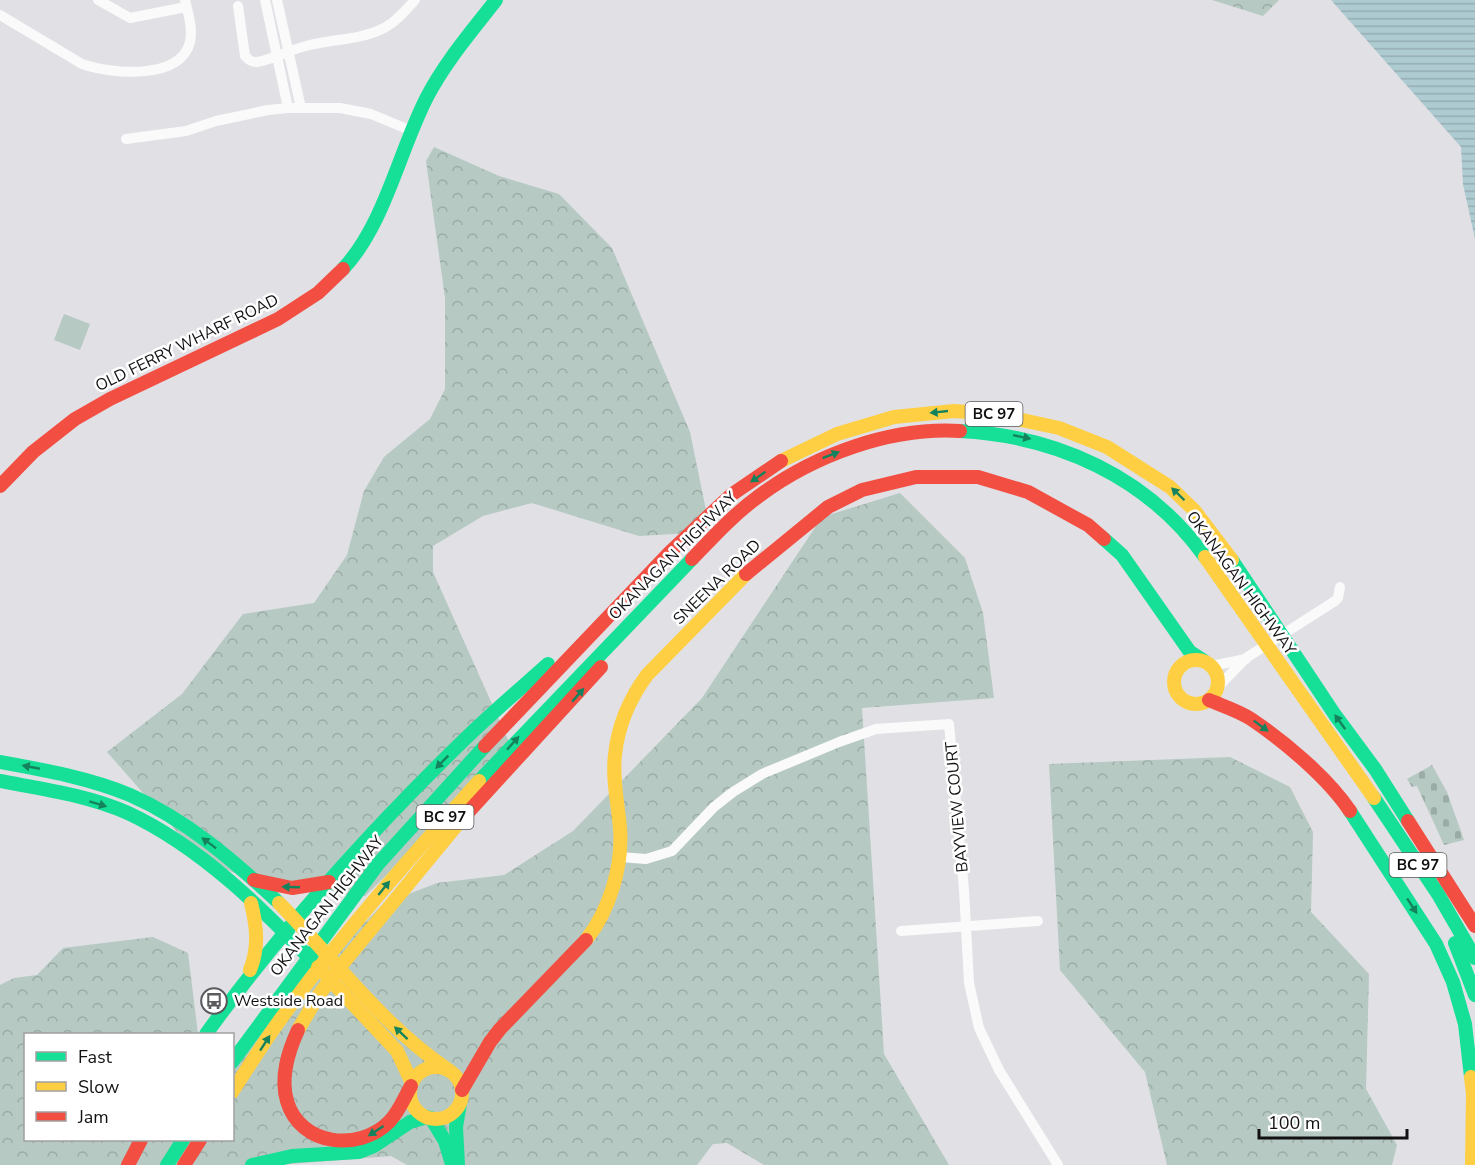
<svg xmlns="http://www.w3.org/2000/svg" width="1475" height="1165" font-family="'Nunito Sans',sans-serif">
<defs>
<pattern id="forest-crowns" width="20" height="18" patternUnits="userSpaceOnUse" patternTransform="scale(1.5)"><rect width="20" height="18" fill="#b6c9c2"/><path d="M2 6a3 3 0 1 1 6 0M12 15a3 3 0 1 1 6 0" fill="none" stroke="#9baca6"/></pattern>
<pattern id="cemetery-stones" width="16" height="16" patternUnits="userSpaceOnUse" patternTransform="scale(1.5)"><rect width="16" height="16" fill="#b6c9c2"/><path d="M2 7V4a2 2 0 0 1 4 0v3zM10 15v-3a2 2 0 0 1 4 0v3z" fill="#9baca6"/></pattern>
<pattern id="water-rules" width="6" height="5" patternUnits="userSpaceOnUse" patternTransform="scale(1.5)"><rect width="6" height="5" fill="#aecbd2"/><path d="M0 2.5h6" fill="none" stroke="#95adb3"/></pattern>
</defs>
<rect width="100%" height="100%" fill="#e0e0e5"/>
<polygon fill="#b6c9c2" points="64,314 90,324 80,350 54,340"/>
<g fill="url(#forest-crowns)">
<polygon points="1212,0 1279,0 1263,16"/>
<polygon points="434,147 499,176 559,194 612,248 690,432 707,515 691,533 639,536 532,503 483,516 433,546 433,572 513,751 365,896 275,889 202,860 107,752 182,694 243,614 314,603 347,555 364,491 384,457 430,419 445,389 445,298 426,161"/>
<polygon points="900,493 965,558 983,613 994,698 862,708 884,1054 949,1165 764,1165 727,1143 713,1144 697,1165 407,1165 391,1156 278,1165 0,1165 0,985 14,978 37,975 63,948 153,937 188,953 198,1034 26,1034 26,1140 232,1140 233,1058 383,904 437,883 504,875 573,831 702,698 822,517"/>
<polygon points="1230,757 1290,787 1313,832 1311,912 1369,974 1366,1089 1397,1145 1392,1165 1167,1165 1145,1072 1060,970 1049,764"/>
</g>
<polygon fill="url(#cemetery-stones)" points="1432,765 1447,792 1464,840 1444,845 1417,786 1412,787 1407,779"/>
<polygon fill="url(#water-rules)" points="1331,0 1475,0 1475,239 1463,184 1461,147"/>
<g fill="none" stroke-linecap="round" stroke-linejoin="round">
<g stroke="#fafafb" stroke-width="10">
<polyline points="98,0 130,18 186,7"/>
<polyline points="265,0 288,108"/>
<polyline points="277,0 301,108"/>
<path d="M 238,6 L 245,56 C 249,60 251,62 257,62 C 274,59 290,50 306,46 C 331,39 361,40 384,28 C 396,22 406,10 415,0"/>
<path d="M 0,15 L 82,64 C 111,74 180,81 190,42 C 193,28 188,13 185,0"/>
<polyline points="126,139 186,131 216,121 268,110 288,108 340,108 371,114 412,131"/>
<polyline points="1211,666 1246,659"/>
<polyline points="1218,687 1246,658 1335,601 1338,598 1340,587"/>
<polyline points="620,857 646,859 672,851 714,807 733,792 762,774 839,742 876,729 949,724 964,890 969,983 979,1028 999,1070 1058,1165"/>
<polyline points="901,931 1038,921"/>
</g>
<g stroke="#16e098" stroke-width="14">
<path d="M 343,269 C 385,224 399,151 427,97 C 445,62 472,31 496,0"/>
<path d="M 960,431 C 1057,436 1148,477 1205,557"/>
<polyline points="1104,539 1122,555 1190,652 1204,661"/>
<polyline points="1232,560 1335,715 1375,769 1408,821"/>
<path d="M 0,762 C 44,770 89,778 130,795 C 187,820 234,861 279,903"/>
<path d="M 0,781 C 42,789 88,795 128,813 C 201,847 263,909 318,967"/>
<polyline points="479,781 692,559"/>
<polyline points="1374,798 1438,894 1475,958"/>
<polyline points="1350,811 1436,944 1453,982 1465,1024 1471,1077"/>
<polyline points="1455,943 1475,995"/>
<path d="M 206,1034 C 283,928 373,828 467,737 C 493,712 521,688 548,664"/>
<polyline points="232,1062 378,864 485,746"/>
<polyline points="431,1118 445,1141 451,1161"/>
<polyline points="167,1165 183,1140"/>
<polyline points="252,1165 292,1156 359,1152 374,1146 410,1122 427,1117"/>
<polyline points="458,1165 456,1127 460,1103"/>
</g>
<g stroke="#ffcf43" stroke-width="14">
<polyline points="781,461 837,434 894,417 954,411 994,414 1059,428 1107,447 1170,487 1194,510 1232,560"/>
<polyline points="1205,557 1374,798"/>
<circle cx="1196" cy="682" r="22"/>
<path d="M 279,903 C 334,959 382,1025 447,1069"/>
<path d="M 586,940 C 610,910 623,865 620,828 C 618,804 612,779 615,755 C 618,726 630,698 647,675 L 746,574"/>
<polyline points="318,967 397,1051 412,1083"/>
<path d="M 250,970 C 259,947 257,927 251,903"/>
<polyline points="298,1030 318,996 339,968 461,820"/>
<circle cx="436" cy="1093" r="26"/>
<polyline points="1471,1077 1473,1094 1472,1165"/>
<path d="M 232,1092 C 248,1068 263,1043 280,1020 C 340,936 410,858 479,781"/>
</g>
<g stroke="#f24e42" stroke-width="14">
<polyline points="0,486 33,452 75,419 110,399 278,319 318,293 343,269"/>
<path d="M 692,559 C 713,537 734,514 759,496 C 814,455 890,427 960,431"/>
<polyline points="746,574 828,507 862,490 916,477 978,477 1028,492 1088,525 1104,539"/>
<path d="M 1209,700 C 1223,706 1239,711 1251,719 C 1285,742 1328,778 1350,811"/>
<polyline points="485,746 670,552 731,495 781,461"/>
<polyline points="461,820 601,667"/>
<polyline points="1408,821 1475,926"/>
<polyline points="254,880 292,888 329,882"/>
<path d="M 298,1030 C 288,1052 280,1077 287,1101 C 300,1146 359,1152 389,1122 C 399,1112 404,1098 411,1086"/>
<polyline points="462,1090 490,1042 500,1029 586,940"/>
<polyline points="128,1165 141,1140"/>
<polyline points="184,1165 200,1140"/>
</g>
</g>
<defs><path id="oneway-solid" d="M-6-.8H1V-3.2L6.5 0L1 3.2V.8H-6Z" transform="scale(1.5)"/></defs>
<g fill="#14835d">
<use href="#oneway-solid" transform="translate(939 412) rotate(174)"/>
<use href="#oneway-solid" transform="translate(1022 437) rotate(12)"/>
<use href="#oneway-solid" transform="translate(831 455) rotate(-21)"/>
<use href="#oneway-solid" transform="translate(758 477) rotate(145)"/>
<use href="#oneway-solid" transform="translate(1178 494) rotate(-136)"/>
<use href="#oneway-solid" transform="translate(578 695) rotate(-49)"/>
<use href="#oneway-solid" transform="translate(1340 722) rotate(-126)"/>
<use href="#oneway-solid" transform="translate(1261 726) rotate(37)"/>
<use href="#oneway-solid" transform="translate(513 743) rotate(-48)"/>
<use href="#oneway-solid" transform="translate(442 762) rotate(135)"/>
<use href="#oneway-solid" transform="translate(31 767) rotate(-169)"/>
<use href="#oneway-solid" transform="translate(98 804) rotate(17)"/>
<use href="#oneway-solid" transform="translate(209 843) rotate(-143)"/>
<use href="#oneway-solid" transform="translate(291 887) rotate(-178)"/>
<use href="#oneway-solid" transform="translate(384 888) rotate(-51)"/>
<use href="#oneway-solid" transform="translate(1412 906) rotate(57)"/>
<use href="#oneway-solid" transform="translate(401 1033) rotate(-137)"/>
<use href="#oneway-solid" transform="translate(265 1043) rotate(-57)"/>
<use href="#oneway-solid" transform="translate(376 1131) rotate(147)"/>
</g>
<defs>
<g id="bus-ring" transform="scale(1.35)"><circle r="9.5" fill="#fff" stroke="#5a5a5e" stroke-width="1.5"/><path d="M-5-6H5V4H4V6H2V4H-2V6H-4V4H-5ZM-3.5-4V0h7V-4ZM-3.5 1.2v1.5H-2V1.2ZM2 1.2v1.5H3.5V1.2Z" fill="#5a5a5e"/></g>
</defs>
<g fill-rule="evenodd">
<use href="#bus-ring" x="214" y="1001"/>
</g>
<g text-anchor="middle" dominant-baseline="central" stroke-width="5" stroke-linejoin="round" paint-order="stroke">
<g fill="#fff" stroke="#59595b" stroke-width="1.5">
<rect x="965.5" y="402" width="57" height="24" rx="4.5"/>
<rect x="416.5" y="805" width="57" height="24" rx="4.5"/>
<rect x="1389.5" y="853" width="57" height="24" rx="4.5"/>
</g>
<g font-size="15" font-weight="bold" fill="#121215">
<text x="994" y="414">BC 97</text>
<text x="445" y="817">BC 97</text>
<text x="1418" y="865">BC 97</text>
</g>
<g font-size="16" fill="#121215" stroke="#fff">
<text transform="translate(187 343) rotate(-26)">OLD FERRY WHARF ROAD</text>
<text transform="translate(673 556) rotate(-45)">OKANAGAN HIGHWAY</text>
<text transform="translate(717 582) rotate(-44)">SNEENA ROAD</text>
<text transform="translate(1241 583) rotate(54)">OKANAGAN HIGHWAY</text>
<text transform="translate(957 807) rotate(-95)">BAYVIEW COURT</text>
<text transform="translate(327 906) rotate(-52)">OKANAGAN HIGHWAY</text>
</g>
<g font-size="16" fill="#121215" stroke="#fff" text-anchor="start">
<text x="234" y="1001">Westside Road</text>
</g>
</g>
<rect x="24" y="1033" width="210" height="108" fill="#ffffff" stroke="#a0a0a1" stroke-width="1.5"/>
<rect x="36" y="1052" width="30" height="9" fill="#16e098" stroke="#a0a0a1" stroke-width="1.5"/>
<text x="78" y="1063" font-size="18" fill="#121215">Fast</text>
<rect x="36" y="1082" width="30" height="9" fill="#ffcf43" stroke="#a0a0a1" stroke-width="1.5"/>
<text x="78" y="1093" font-size="18" fill="#121215">Slow</text>
<rect x="36" y="1112" width="30" height="9" fill="#f24e42" stroke="#a0a0a1" stroke-width="1.5"/>
<text x="78" y="1123" font-size="18" fill="#121215">Jam</text>
<path d="M1259 1129v9h148v-9" fill="none" stroke="#121215" stroke-width="3"/>
<text x="1268" y="1129" font-size="18" fill="#121215" stroke="#ffffff" stroke-width="4.5" paint-order="stroke">100 m</text>
</svg>
